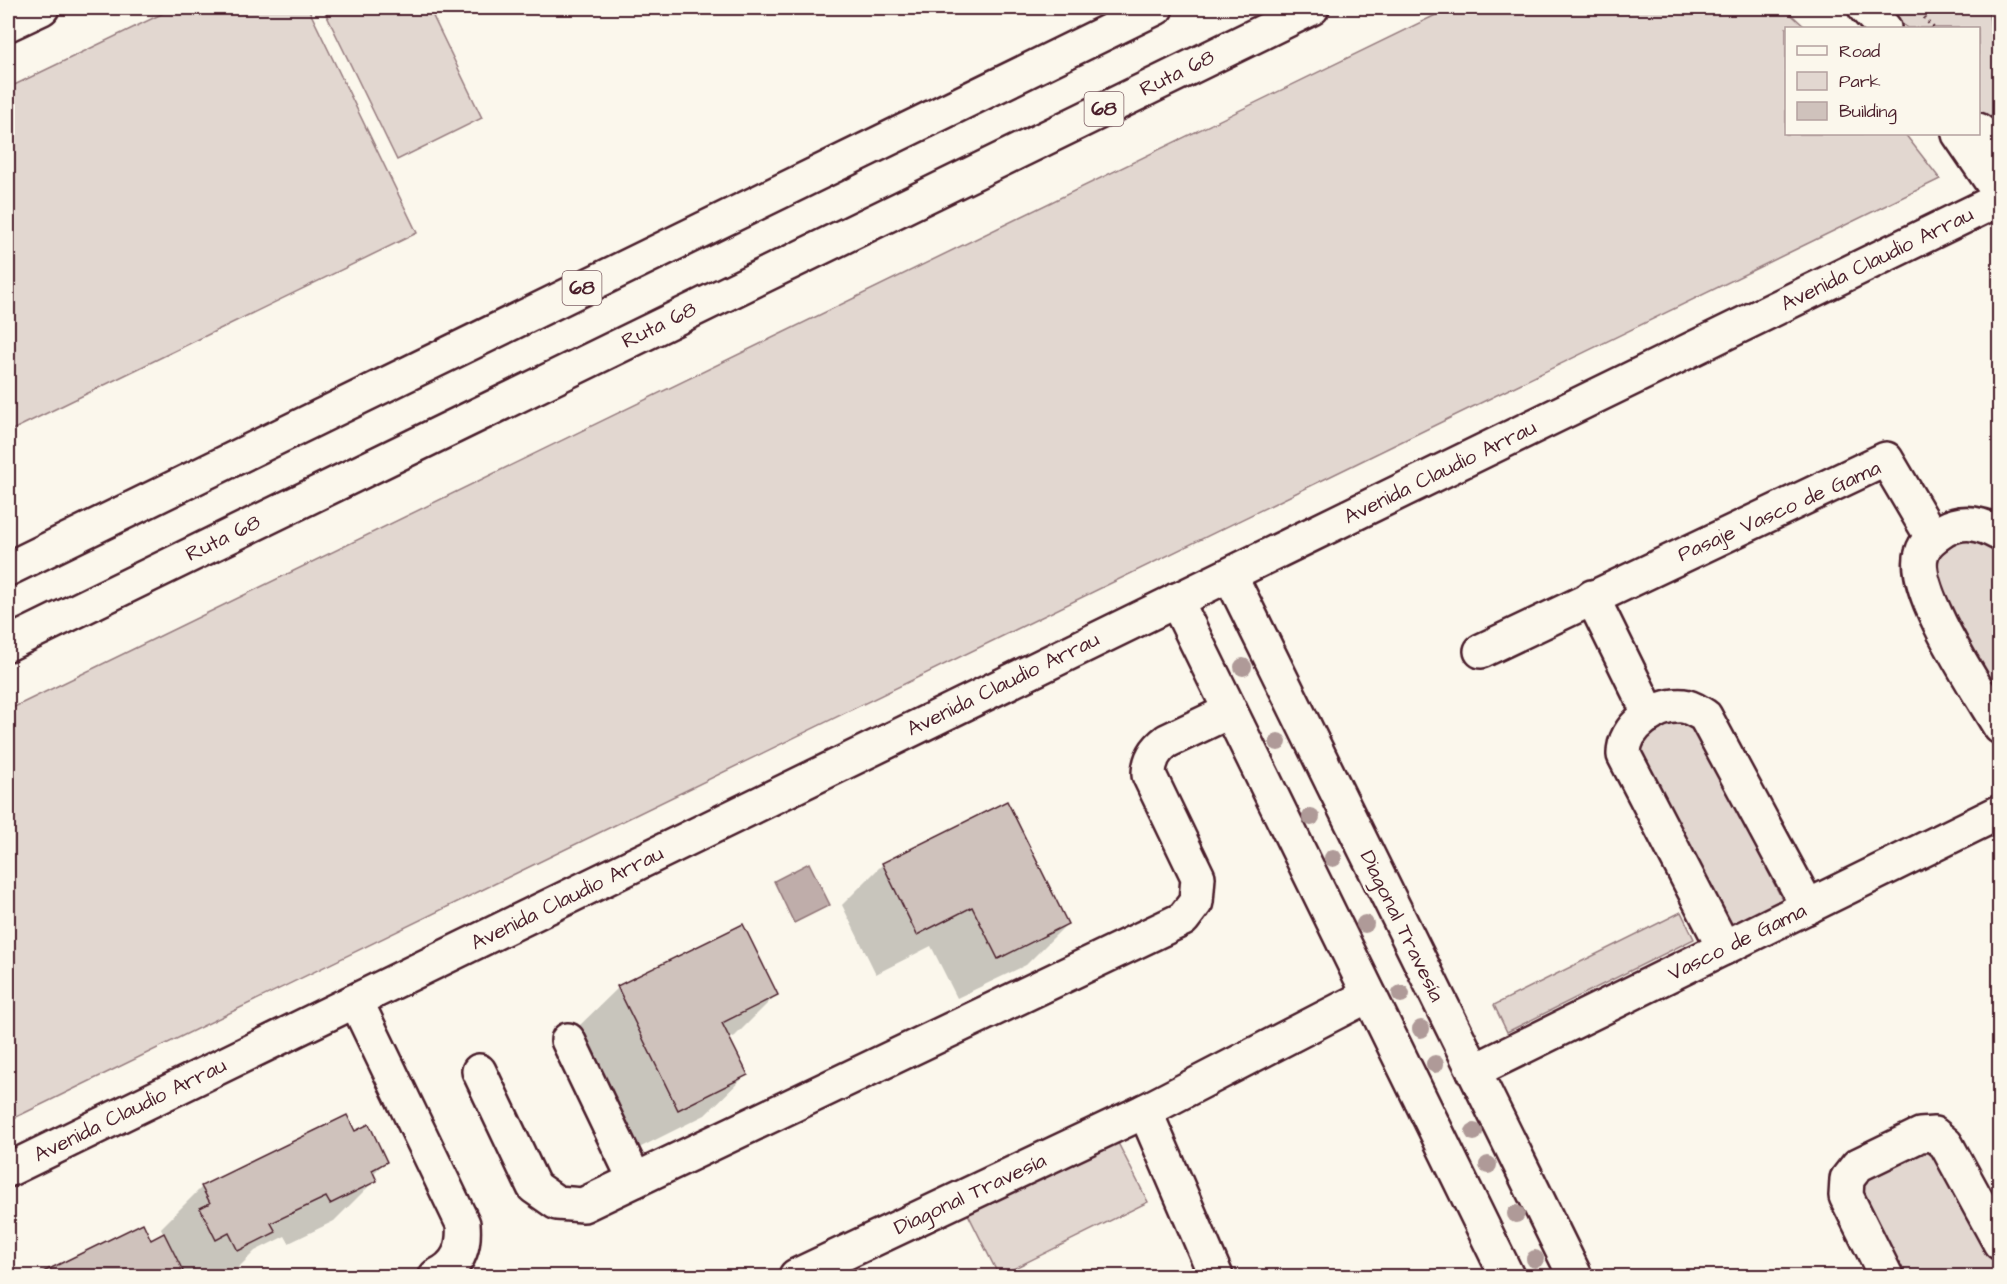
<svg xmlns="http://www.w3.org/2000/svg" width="2007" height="1284" font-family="'Architects Daughter',sans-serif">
<rect width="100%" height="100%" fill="#fbf7ec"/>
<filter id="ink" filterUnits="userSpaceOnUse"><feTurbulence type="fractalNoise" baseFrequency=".0167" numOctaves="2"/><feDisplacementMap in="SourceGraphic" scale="12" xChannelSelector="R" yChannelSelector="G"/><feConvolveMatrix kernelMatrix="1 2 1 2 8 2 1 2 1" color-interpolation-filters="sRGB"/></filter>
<g filter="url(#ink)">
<g fill="#e2d7d0" stroke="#967b7e" stroke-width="1.5">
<polygon points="174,8 308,8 417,233 8,432 8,88"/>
<polygon points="323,8 429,8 482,118 397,160"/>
<polygon points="1450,8 1784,8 1806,28 1786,28 1786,134 1905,134 1940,179 8,1121 8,710"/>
<polygon points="1884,8 1988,8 1994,50 1999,68 1999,137 1979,113 1978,28 1907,28"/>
<polygon points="1955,532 1999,542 1999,709 1943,612 1933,551"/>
<path d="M 1669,722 L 1682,722 L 1694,727 L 1784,903 L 1728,932 L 1638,755 C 1643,736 1653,731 1669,722 Z"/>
<polygon points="1681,912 1694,939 1507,1032 1494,1005"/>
<polygon points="1115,1137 1148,1202 999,1276 967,1212"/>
<polygon points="1924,1140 1941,1148 1999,1261 1999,1276 1892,1276 1852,1193 1857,1173"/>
</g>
<polygon fill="#bfadaa" stroke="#907477" stroke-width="1.5" points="809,863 830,905 794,923 774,881"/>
<g fill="#0003">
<polygon points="1007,803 1067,924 1026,965 957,998 931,946 876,974 842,905 882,865"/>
<polygon points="742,926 776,995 735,1036 729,1039 746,1075 705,1115 637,1149 577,1028 618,988"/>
<polygon points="355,1133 385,1162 373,1174 375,1180 334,1221 289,1243 285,1236 255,1251 233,1273 226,1276 189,1276 188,1273 181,1276 38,1276 142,1225 150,1242 164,1235 161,1228 202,1187"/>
</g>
<g fill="#cfc2bc" stroke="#4a1f2b" stroke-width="1.5">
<polygon points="1007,801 1068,924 998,959 972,907 917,935 882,863"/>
<polygon points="743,924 778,995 722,1023 748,1075 678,1110 617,986"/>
<polygon points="347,1115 355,1131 369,1124 387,1162 372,1170 377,1181 330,1204 326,1197 271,1223 276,1232 238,1251 229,1233 216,1240 200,1208 210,1203 201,1186"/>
<polygon points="143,1223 151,1240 164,1233 183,1271 171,1276 35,1276"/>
</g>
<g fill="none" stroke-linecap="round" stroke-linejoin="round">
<g stroke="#4a1f2b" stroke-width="38">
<g id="minor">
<path d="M 2000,534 C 1981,523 1963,519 1944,530 C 1935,536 1925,542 1922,553 C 1909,589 1980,693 2000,727"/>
<polyline points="1230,575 1575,1276"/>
<polyline points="1592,597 1650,715"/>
<polyline points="1176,600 1507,1276"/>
<polyline points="1481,651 1886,459 1932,537"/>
<path d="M 1724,948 L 1624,755 C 1623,727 1656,704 1683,706 C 1692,707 1698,712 1705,716 L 1808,907"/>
<path d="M 356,1001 L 463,1224 C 465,1248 458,1266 436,1276"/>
<polyline points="568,1040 635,1180"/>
<path d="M 479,1071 L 534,1187 L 557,1203 L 583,1205 L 1183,919 L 1196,902 L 1198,877 L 1149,775 C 1149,760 1155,750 1167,741 L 1230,711"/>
<polyline points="1474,1071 2000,812"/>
<polyline points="1145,1111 1216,1276"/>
<polyline points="8,1170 2000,199"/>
<polyline points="796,1276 1145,1111 1369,995"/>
<polyline points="1886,1276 1846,1196 1847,1179 1858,1165 1920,1135 1934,1134 1946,1144 2000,1243"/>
</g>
</g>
<g stroke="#4a1f2b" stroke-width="38">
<polyline id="major" points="8,24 42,8"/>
</g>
<g stroke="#4a1f2b" stroke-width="38">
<g id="highway">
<polyline points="1865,8 1884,28"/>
<polyline points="1978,130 2000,146"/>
<polyline points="1959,134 2000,194"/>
<polyline points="8,569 1156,8"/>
<polyline points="8,644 1312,8"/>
</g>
</g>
<polyline stroke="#4a1f2b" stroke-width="4" stroke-dasharray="1.5 4.5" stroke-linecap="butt" points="1917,8 1933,28"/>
<use href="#minor" stroke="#fbf7ec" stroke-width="33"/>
<use href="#major" stroke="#fbf7ec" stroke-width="33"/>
<use href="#highway" stroke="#fbf7ec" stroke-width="33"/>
</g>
<g fill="#af9a98">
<circle cx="1243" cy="667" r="9"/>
<circle cx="1278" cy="742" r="9"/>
<circle cx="1311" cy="817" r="9"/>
<circle cx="1333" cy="858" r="9"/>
<circle cx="1365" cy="924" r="9"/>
<circle cx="1401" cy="994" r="9"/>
<circle cx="1421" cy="1029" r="9"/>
<circle cx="1435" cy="1064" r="9"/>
<circle cx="1474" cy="1132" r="9"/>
<circle cx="1488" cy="1165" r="9"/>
<circle cx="1516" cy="1214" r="9"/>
<circle cx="1535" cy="1259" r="9"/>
</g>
</g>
<g text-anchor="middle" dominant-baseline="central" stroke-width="5" stroke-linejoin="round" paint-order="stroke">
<g fill="#fbf7ec" stroke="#7f6065" stroke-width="1.5">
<rect x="1084.5" y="92" width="39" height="34" rx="4.5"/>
<rect x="562.5" y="271" width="39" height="34" rx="4.5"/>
</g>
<g font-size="20" font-weight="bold" fill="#4a1f2b">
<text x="1104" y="109">68</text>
<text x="582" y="288">68</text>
</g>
<g font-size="21" fill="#4a1f2b" stroke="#fbf7ec">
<text transform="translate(1177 73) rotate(-26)">Ruta 68</text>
<text transform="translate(1877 259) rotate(-26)">Avenida Claudio Arrau</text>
<text transform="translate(659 325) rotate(-26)">Ruta 68</text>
<text transform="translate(1440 472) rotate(-26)">Avenida Claudio Arrau</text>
<text transform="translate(1779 511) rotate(-24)">Pasaje Vasco de Gama</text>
<text transform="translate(223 538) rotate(-26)">Ruta 68</text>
<text transform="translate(1003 684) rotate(-26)">Avenida Claudio Arrau</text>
<text transform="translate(567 898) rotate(-26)">Avenida Claudio Arrau</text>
<text transform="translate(1402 926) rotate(64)">Diagonal Travesía</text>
<text transform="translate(1737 942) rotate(-26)">Vasco de Gama</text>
<text transform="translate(130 1110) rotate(-26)">Avenida Claudio Arrau</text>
<text transform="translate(970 1194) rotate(-25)">Diagonal Travesía</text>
</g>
</g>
<rect width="2007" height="1284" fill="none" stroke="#fbf7ec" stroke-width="30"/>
<rect x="15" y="15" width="1977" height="1254" fill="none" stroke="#4a1f2b" stroke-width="2" filter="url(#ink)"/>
<rect x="1785" y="27" width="195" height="108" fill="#fbf7ec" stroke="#b4a19f" stroke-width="1.5"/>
<rect x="1797" y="46" width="30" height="9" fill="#fbf7ec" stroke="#b4a19f" stroke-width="1.5"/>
<text x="1839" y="57" font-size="18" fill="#4a1f2b">Road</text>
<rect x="1797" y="72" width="30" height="18" fill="#e2d7d0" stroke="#b4a19f" stroke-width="1.5"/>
<text x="1839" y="87" font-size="18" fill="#4a1f2b">Park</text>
<rect x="1797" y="102" width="30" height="18" fill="#cfc2bc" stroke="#b4a19f" stroke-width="1.5"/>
<text x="1839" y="117" font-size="18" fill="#4a1f2b">Building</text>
</svg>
